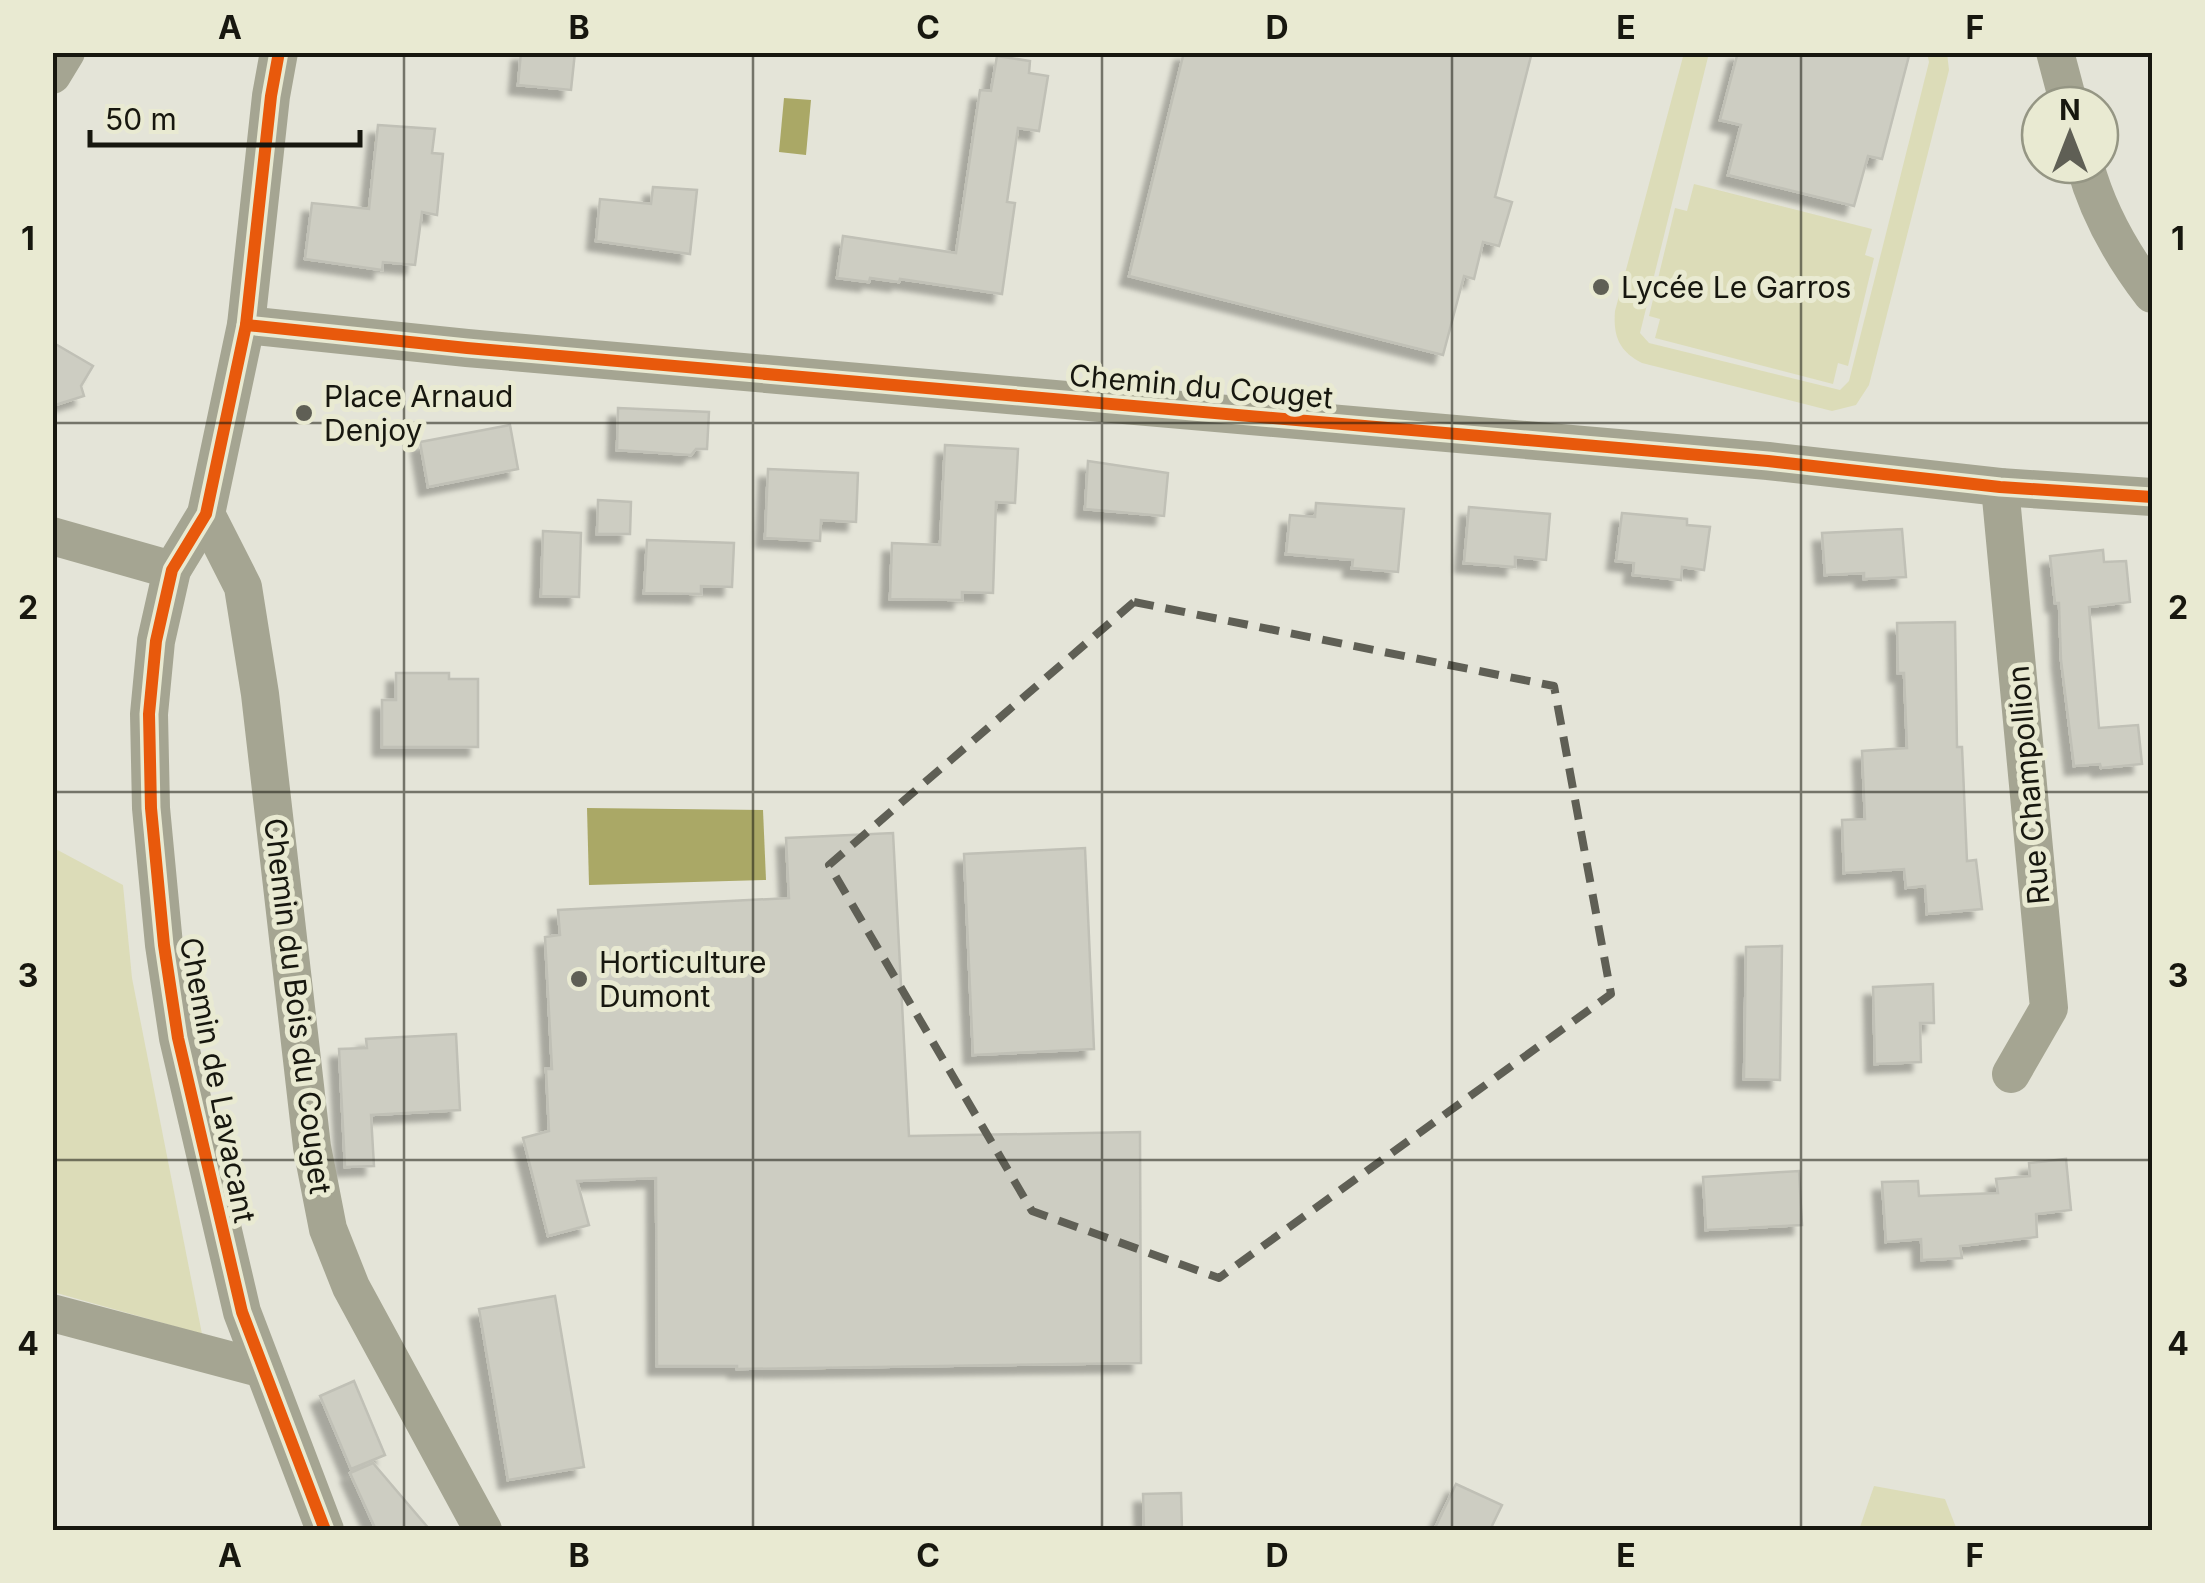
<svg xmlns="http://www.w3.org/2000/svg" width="2205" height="1583" font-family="Inter,sans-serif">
<defs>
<filter id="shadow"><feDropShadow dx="-9" dy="9" stdDeviation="2.5" flood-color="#0004"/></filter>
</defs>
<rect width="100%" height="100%" fill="#e4e4d8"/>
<g fill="#dcdcb8">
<path d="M 1684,53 L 1709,53 L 1640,333 L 1649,343 L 1840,390 L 1849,381 L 1929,62 L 1927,53 L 1947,53 L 1949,70 L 1869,385 L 1856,405 L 1832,411 L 1642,363 C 1619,351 1613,336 1615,311 Z"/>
<polygon points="1694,184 1872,229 1865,255 1874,258 1848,366 1838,363 1833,384 1655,338 1660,319 1649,316 1675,208 1687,211"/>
<polygon points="52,847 123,885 132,978 202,1334 53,1292"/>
<polygon points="1874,1486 1945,1499 1957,1530 1859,1530"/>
</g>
<g fill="#aaa866">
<polygon points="784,98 811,100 806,155 779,152"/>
<polygon points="587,808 763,810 766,880 589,885"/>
</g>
<g fill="#cdcdc2" stroke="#c0c0b6" stroke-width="2.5" filter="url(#shadow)">
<polygon points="521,52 575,52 571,90 518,85"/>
<polygon points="1184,52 1532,52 1495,197 1512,202 1499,246 1483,242 1474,279 1464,276 1443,355 1129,276"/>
<polygon points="1738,52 1910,52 1882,159 1868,156 1854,206 1728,175 1741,125 1720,120"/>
<polygon points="997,56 1030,61 1029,73 1048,76 1039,131 1018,128 1007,202 1015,203 1002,294 900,279 899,282 870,278 869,282 837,278 843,236 956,253 980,90 991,91"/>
<polygon points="378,125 435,129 432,153 443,154 437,215 422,212 415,265 383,262 382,270 305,259 312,203 369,209"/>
<polygon points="653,187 697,190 690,254 596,241 600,199 651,204"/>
<polygon points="52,342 93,366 81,386 84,396 52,406"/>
<polygon points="618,408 709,412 707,449 696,449 691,455 617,450"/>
<polygon points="510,425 518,469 428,487 420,442"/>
<polygon points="945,445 1018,449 1015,503 996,502 993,593 962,592 962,600 890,599 892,543 940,545"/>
<polygon points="1088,461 1168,473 1164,516 1085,509"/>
<polygon points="768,469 858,473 856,522 821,520 820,541 765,538"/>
<polygon points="598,500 631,502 630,534 597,534"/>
<polygon points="1316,503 1404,509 1398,572 1352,568 1353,560 1286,554 1290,515 1315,517"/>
<polygon points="1469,507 1550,514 1546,560 1515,557 1515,567 1464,563"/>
<polygon points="1622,513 1687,519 1687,525 1710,527 1704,570 1682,567 1681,580 1633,575 1634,563 1616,561"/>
<polygon points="1902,529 1906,577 1864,579 1864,573 1825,575 1822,533"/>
<polygon points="543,531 581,533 579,597 541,596"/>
<polygon points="647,540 734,543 732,587 701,586 701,594 644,593"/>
<polygon points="2103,550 2104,562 2126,561 2130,602 2089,607 2099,728 2138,725 2142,764 2101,768 2100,764 2074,766 2061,660 2059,603 2055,603 2050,556"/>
<polygon points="1955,622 1957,747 1962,747 1967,861 1976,860 1982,909 1927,914 1925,886 1906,888 1904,869 1844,873 1842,820 1865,819 1862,751 1907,748 1904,673 1898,673 1897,623"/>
<polygon points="396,673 449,673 449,679 478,679 478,747 382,747 382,700 396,700"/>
<polygon points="893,833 909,1136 1140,1132 1141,1363 737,1369 737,1366 657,1366 656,1178 577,1181 589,1225 548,1236 523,1138 549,1131 546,1069 552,1069 545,937 560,935 558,910 789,898 786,838"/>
<polygon points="1085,848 1094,1049 973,1055 964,854"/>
<polygon points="1782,946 1780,1080 1744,1079 1746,947"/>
<polygon points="1933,984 1934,1023 1920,1023 1921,1062 1875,1064 1873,987"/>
<polygon points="456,1034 460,1110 371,1115 374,1166 345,1167 339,1049 367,1048 366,1039"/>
<polygon points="2066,1159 2071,1210 2036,1214 2037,1237 1960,1246 1962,1258 1922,1260 1921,1239 1886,1242 1882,1182 1918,1181 1919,1196 1998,1193 1996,1179 2030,1176 2029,1163"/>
<polygon points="1799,1171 1802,1225 1706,1230 1703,1177"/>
<polygon points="555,1296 584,1467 508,1480 479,1309"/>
<polygon points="354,1381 385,1455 351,1469 320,1396"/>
<polygon points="373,1463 430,1530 376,1530 350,1473"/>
<polygon points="1456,1484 1502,1505 1490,1530 1434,1530"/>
<polygon points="1181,1493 1182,1530 1144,1530 1143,1494"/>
</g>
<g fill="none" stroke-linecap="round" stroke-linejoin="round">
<g stroke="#a5a592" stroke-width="38">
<polyline points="279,52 271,96 246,325 206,514 172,570 156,641 149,714 151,808 164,945 178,1038 242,1312 325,1530"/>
<polyline points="2055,52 2069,105"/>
<polyline points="52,75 66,52"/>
<path d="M 2085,165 C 2098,213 2122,255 2152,294"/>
<polyline points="246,325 467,348 1768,461 2000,487 2152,497"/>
<polyline points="2000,487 2049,1008 2011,1074"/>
<polyline points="206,514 243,587 260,694 312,1147 328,1229 351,1287 483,1530"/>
<polyline points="52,536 172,570"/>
<polyline points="52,1313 263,1369"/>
</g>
<g stroke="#e9ead2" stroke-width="19">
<g id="cycleway">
<polyline points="279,52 271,96 246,325 206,514 172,570 156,641 149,714 151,808 164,945 178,1038 242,1312 325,1530"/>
<polyline points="246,325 467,348 1768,461 2000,487 2152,497"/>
</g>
</g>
<use href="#cycleway" stroke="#e8590c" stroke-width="12"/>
</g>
<path fill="none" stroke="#5f5f55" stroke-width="8" stroke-dasharray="20 12" stroke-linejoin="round" d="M 1134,602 L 1554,686 L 1611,994 L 1219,1278 L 1032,1211 L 829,865 Z"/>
<path fill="none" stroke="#17170f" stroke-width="2.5" stroke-opacity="0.55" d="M 404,52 L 404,1530M 753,52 L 753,1530M 1102,52 L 1102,1530M 1452,52 L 1452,1530M 1801,52 L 1801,1530M 52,423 L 2152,423M 52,792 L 2152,792M 52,1160 L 2152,1160"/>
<g fill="#5f5f55" stroke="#e9ead2" stroke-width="4">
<circle cx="1601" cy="287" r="10"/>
<circle cx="304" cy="413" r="10"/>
<circle cx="579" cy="979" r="10"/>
</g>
<g text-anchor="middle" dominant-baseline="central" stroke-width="10" stroke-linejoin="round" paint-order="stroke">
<g font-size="30" fill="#17170f" stroke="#e9ead2" text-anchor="start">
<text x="1621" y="287">Lycée Le Garros</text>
<text x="324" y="396">Place Arnaud<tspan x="324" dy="34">Denjoy</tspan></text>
<text x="599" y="962">Horticulture<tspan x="599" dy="34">Dumont</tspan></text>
</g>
<g font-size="30" fill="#17170f" stroke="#e9ead2">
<text transform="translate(1201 386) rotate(5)">Chemin du Couget</text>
<text transform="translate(2028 785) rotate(-95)">Rue Champollion</text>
<text transform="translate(298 1006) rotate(83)">Chemin du Bois du Couget</text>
<text transform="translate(218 1080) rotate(79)">Chemin de Lavacant</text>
</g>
</g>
<rect width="2205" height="1583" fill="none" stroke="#e9ead2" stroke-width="110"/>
<g transform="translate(2070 135)"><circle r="48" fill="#e9ead2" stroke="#959684" stroke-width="2.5"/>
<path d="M0-8L18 38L0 25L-18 38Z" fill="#5f5f55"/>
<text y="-15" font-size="28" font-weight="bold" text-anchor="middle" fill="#17170f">N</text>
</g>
<path d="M90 130v15h270v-15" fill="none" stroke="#17170f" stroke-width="5"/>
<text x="105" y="130" font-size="30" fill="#17170f" stroke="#e9ead2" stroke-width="8" paint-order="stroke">50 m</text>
<rect x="55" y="55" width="2095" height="1473" fill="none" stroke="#17170f" stroke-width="4"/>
<g font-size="32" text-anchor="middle" font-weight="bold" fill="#17170f">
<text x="230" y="39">A</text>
<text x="579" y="39">B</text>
<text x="928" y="39">C</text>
<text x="1277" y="39">D</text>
<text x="1626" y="39">E</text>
<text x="1975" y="39">F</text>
<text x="28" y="250">1</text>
<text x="2178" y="250">1</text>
<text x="28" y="619">2</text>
<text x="2178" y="619">2</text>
<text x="28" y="987">3</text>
<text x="2178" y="987">3</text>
<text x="28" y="1355">4</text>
<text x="2178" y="1355">4</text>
<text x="230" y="1567">A</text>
<text x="579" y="1567">B</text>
<text x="928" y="1567">C</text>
<text x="1277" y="1567">D</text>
<text x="1626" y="1567">E</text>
<text x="1975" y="1567">F</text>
</g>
</svg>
